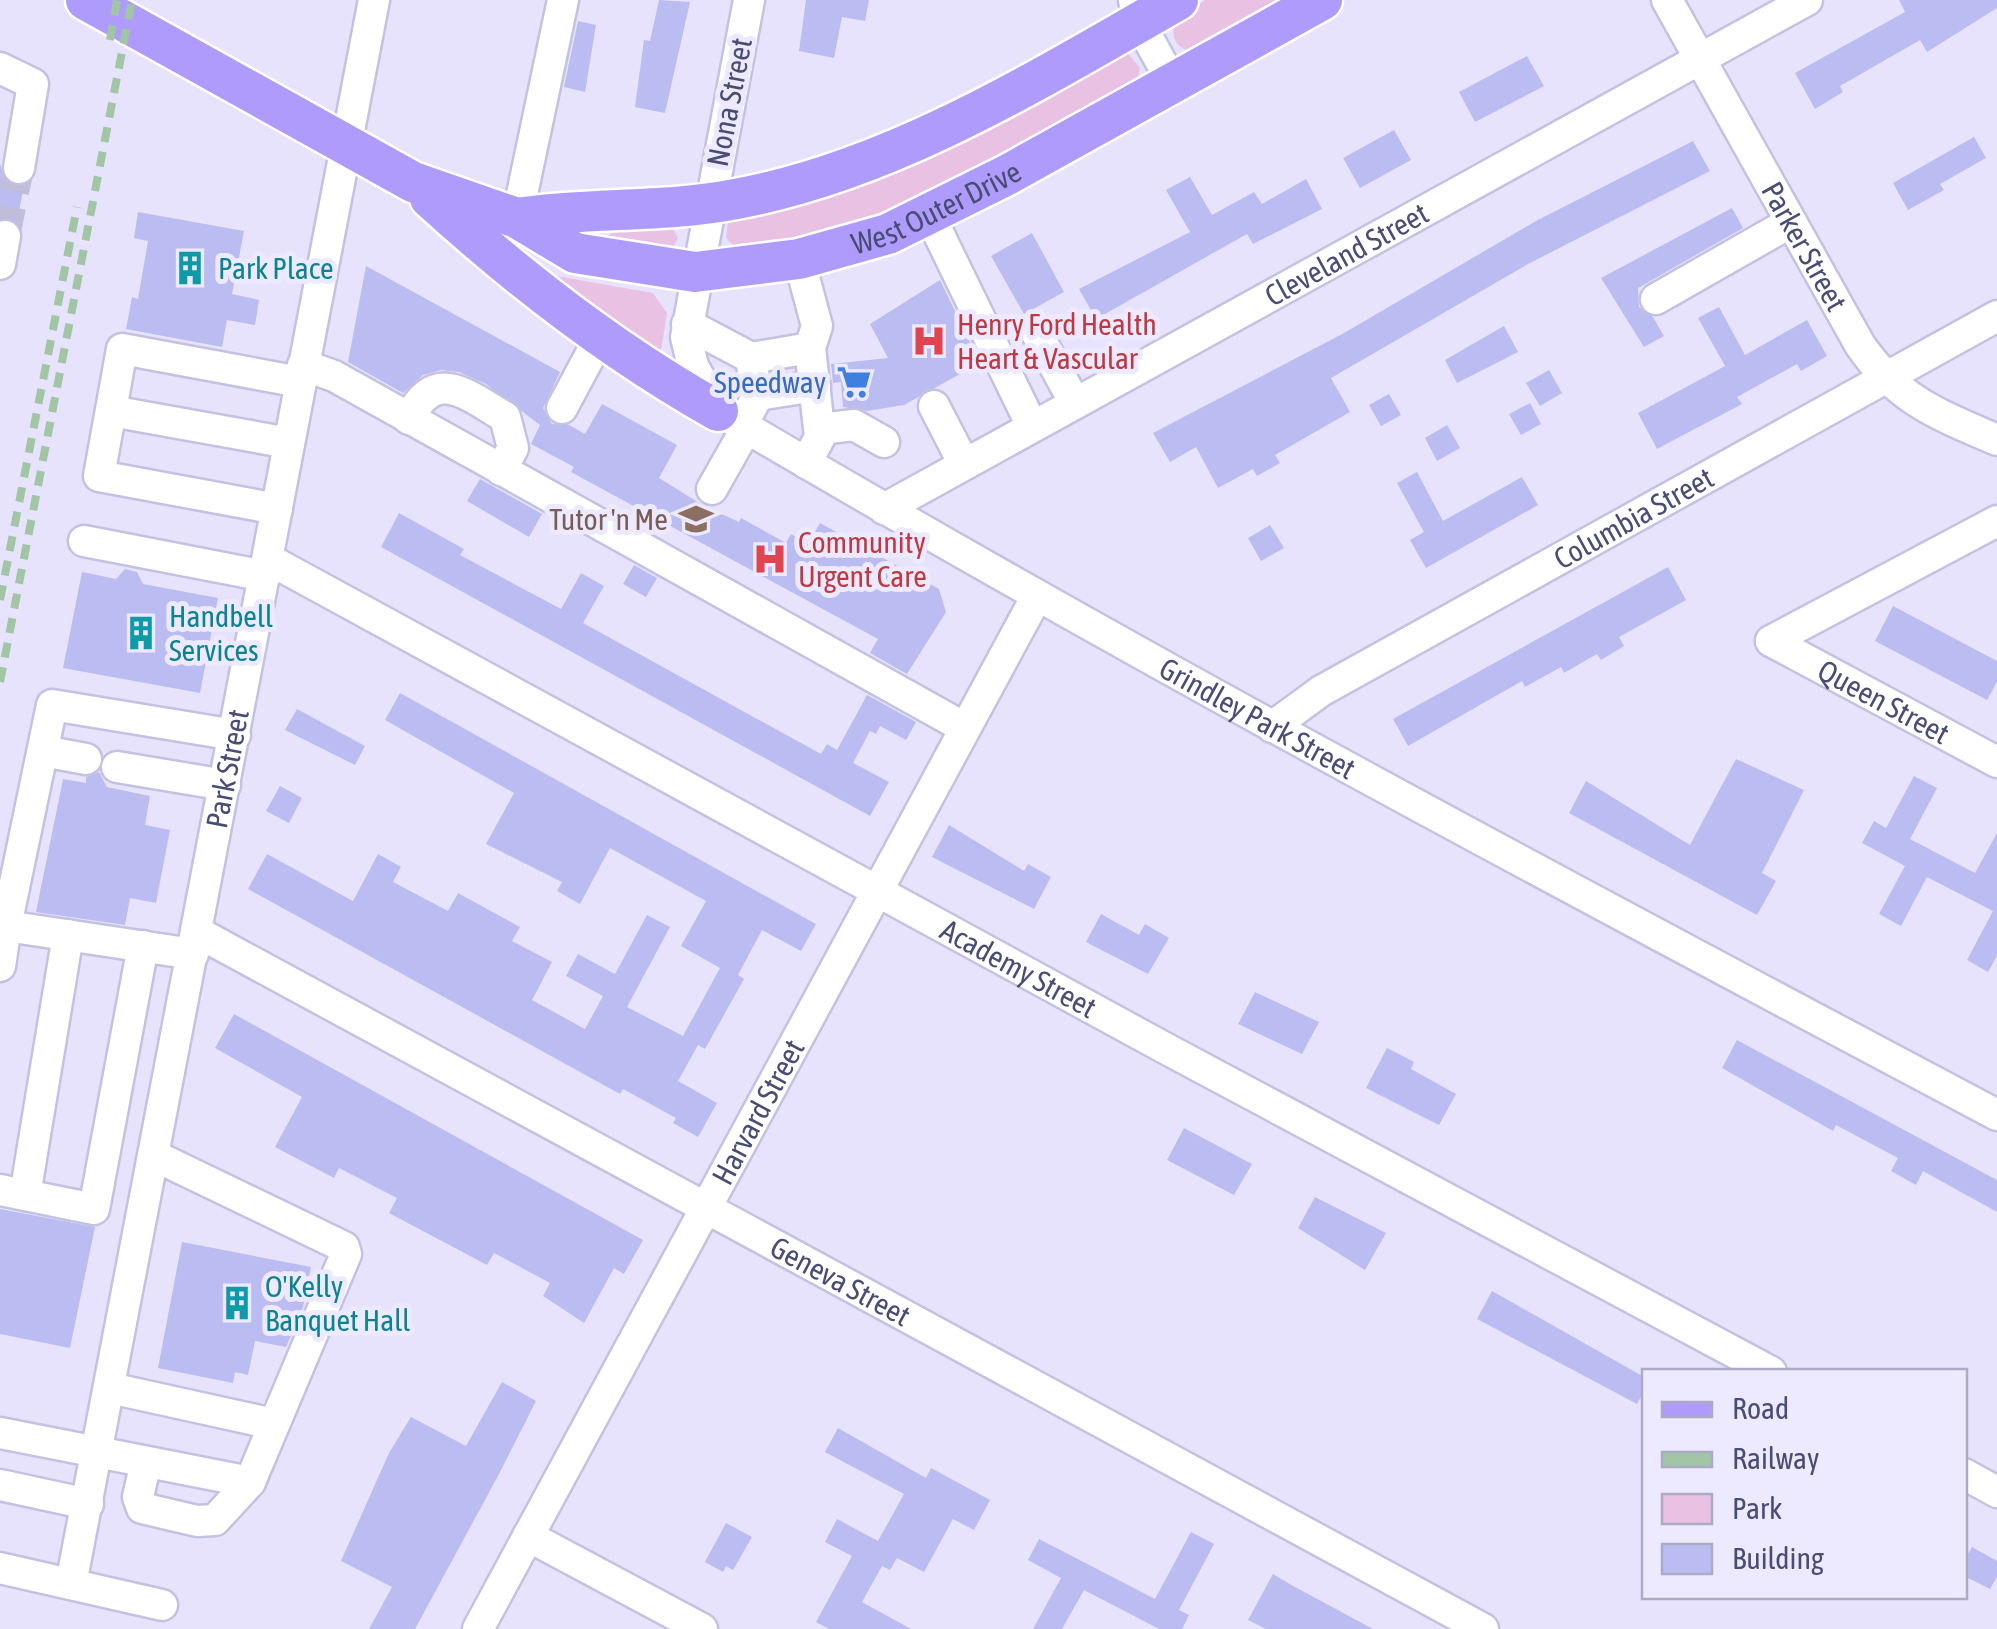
<svg xmlns="http://www.w3.org/2000/svg" width="1997" height="1629" font-family="'Asap Condensed',sans-serif">
<rect width="100%" height="100%" fill="#e8e3fc"/>
<g fill="#e9c2e3">
<path d="M 1205,0 L 1294,0 L 1196,52 C 1176,50 1169,37 1176,19 Z"/>
<polygon points="1127,52 1140,68 1137,83 900,210 801,239 735,247 726,238 728,222 735,216"/>
<polygon points="672,226 678,238 672,249 608,236 615,230"/>
<polygon points="545,274 653,293 667,313 660,358"/>
</g>
<g fill="#bbbcf1">
<polygon points="659,0 690,2 665,113 635,107 644,40 650,41"/>
<polygon points="806,0 869,0 865,21 842,17 834,58 799,51"/>
<polygon points="1899,0 1997,0 1997,8 1927,52 1920,40 1840,86 1843,92 1815,109 1795,73 1905,12"/>
<polygon points="578,21 596,25 585,92 564,87"/>
<polygon points="1527,56 1544,86 1475,122 1459,92"/>
<polygon points="1394,130 1411,160 1360,188 1343,158"/>
<polygon points="1974,137 1986,158 1940,184 1944,190 1908,210 1893,183"/>
<polygon points="1693,141 1710,171 1528,264 1331,378 1350,412 1275,455 1280,463 1257,476 1253,469 1218,488 1196,447 1170,462 1153,433 1344,333 1536,221"/>
<polygon points="0,164 6,182 24,186 17,221 0,218"/>
<polygon points="1190,177 1212,215 1254,192 1262,204 1306,179 1322,209 1253,244 1247,234 1096,319 1079,289 1190,232 1166,190"/>
<polygon points="1732,208 1743,228 1638,288 1639,307 1653,317 1664,336 1644,347 1601,278"/>
<polygon points="138,212 244,231 232,294 259,300 255,325 227,320 222,347 126,329 132,297 138,299 148,241 134,238"/>
<polygon points="1032,233 1064,292 1024,314 991,256"/>
<polygon points="366,266 560,372 543,408 552,424 569,425 585,434 602,404 677,445 659,478 704,506 739,522 741,518 786,543 791,534 808,544 820,523 939,589 946,612 907,674 870,653 878,639 571,472 574,467 531,444 540,425 486,384 459,372 441,370 423,375 403,393 348,362"/>
<polygon points="940,280 980,363 904,405 867,411 843,407 841,382 833,383 831,364 888,358 870,324"/>
<polygon points="1719,307 1745,355 1807,320 1827,356 1801,371 1797,364 1737,397 1742,404 1657,449 1638,413 1725,366 1698,318"/>
<polygon points="1504,326 1518,352 1457,383 1445,360"/>
<polygon points="1549,370 1562,393 1540,406 1526,383"/>
<polygon points="1389,394 1401,415 1381,426 1369,405"/>
<polygon points="1530,403 1541,424 1521,435 1509,414"/>
<polygon points="1447,425 1460,448 1437,461 1425,438"/>
<polygon points="1417,472 1443,521 1522,477 1538,505 1426,568 1410,540 1424,532 1397,483"/>
<polygon points="480,479 542,514 529,537 467,501"/>
<polygon points="399,513 464,549 460,555 561,609 581,573 604,586 583,623 821,754 827,744 837,750 867,695 916,722 906,740 880,726 876,734 870,731 853,763 889,782 870,816 381,547"/>
<polygon points="1270,525 1284,548 1261,561 1248,538"/>
<polygon points="634,565 657,578 646,597 623,584"/>
<polygon points="1668,567 1686,600 1619,637 1624,646 1601,660 1597,654 1564,673 1561,667 1525,687 1522,681 1408,746 1393,719"/>
<polygon points="125,569 137,572 143,584 218,598 200,693 63,668 82,572 116,579"/>
<polygon points="1893,606 1997,661 1997,682 1987,700 1875,641"/>
<polygon points="400,693 816,924 801,951 762,930 738,975 744,979 705,1049 698,1045 678,1081 717,1103 698,1137 673,1123 676,1118 623,1089 620,1094 248,889 267,854 353,901 378,854 401,867 393,882 448,911 458,893 520,927 512,941 552,962 532,1000 585,1029 603,996 566,976 578,954 615,974 647,915 670,927 627,1007 683,1036 720,968 681,946 706,901 610,848 580,904 557,891 562,882 486,844 514,793 385,720"/>
<polygon points="297,709 365,746 355,765 285,730"/>
<polygon points="1736,759 1804,790 1762,873 1776,881 1757,915 1569,813 1586,781 1690,845"/>
<polygon points="99,772 107,787 150,796 145,825 170,830 156,903 130,898 125,925 36,912 63,779 86,783 86,777"/>
<polygon points="1914,776 1937,788 1910,839 1975,873 1997,833 1997,956 1988,972 1967,960 1993,911 1927,877 1901,926 1879,914 1905,866 1862,843 1874,821 1886,828"/>
<polygon points="280,786 302,798 289,823 266,811"/>
<polygon points="949,825 1024,871 1028,864 1051,877 1034,909 932,857"/>
<polygon points="1101,914 1139,935 1145,924 1169,938 1148,974 1086,942"/>
<polygon points="1255,992 1319,1022 1302,1054 1238,1024"/>
<polygon points="234,1014 643,1240 624,1274 614,1268 584,1323 543,1296 550,1283 494,1253 487,1265 389,1213 397,1198 339,1168 334,1178 275,1147 302,1097 215,1048"/>
<polygon points="1737,1040 1997,1180 1997,1212 1923,1171 1916,1185 1891,1171 1898,1158 1836,1125 1833,1131 1722,1068"/>
<polygon points="1387,1048 1414,1062 1411,1069 1456,1094 1439,1125 1366,1088"/>
<polygon points="1184,1128 1252,1164 1234,1195 1167,1160"/>
<polygon points="1315,1197 1386,1233 1365,1270 1298,1228"/>
<polygon points="0,1209 95,1227 70,1348 0,1334"/>
<polygon points="182,1242 311,1267 303,1307 286,1347 255,1341 248,1375 235,1372 233,1383 158,1368"/>
<polygon points="1492,1291 1644,1377 1644,1391 1637,1404 1477,1319"/>
<polygon points="502,1382 536,1401 498,1476 415,1629 369,1629 392,1587 341,1561 389,1453 411,1417 466,1446"/>
<polygon points="838,1428 926,1478 931,1468 990,1500 974,1530 953,1519 924,1572 897,1558 890,1570 882,1566 862,1602 911,1629 829,1629 816,1622 852,1556 825,1542 837,1519 878,1541 904,1494 825,1452"/>
<polygon points="726,1523 752,1537 733,1570 726,1566 723,1572 705,1562"/>
<polygon points="1191,1532 1214,1544 1179,1610 1189,1615 1182,1629 1159,1629 1084,1590 1062,1629 1033,1629 1061,1578 1028,1560 1039,1539 1155,1599"/>
<polygon points="1972,1547 1997,1561 1997,1577 1990,1589 1964,1576 1964,1561"/>
<polygon points="1273,1574 1295,1587 1373,1629 1266,1629 1248,1620"/>
</g>
<g fill="none" stroke-linecap="round" stroke-linejoin="round">
<polyline stroke="#c0bdda" stroke-width="30" stroke-dasharray="30 15" stroke-linecap="butt" points="5,236 19,168"/>
<g stroke="#c3c2e2" stroke-width="35">
<g id="minor">
<path id="s1" d="M 749,0 L 686,337 L 693,366 L 718,411 C 1137,659 1567,887 1997,1115"/>
<polyline points="1134,0 1139,22 1172,82"/>
<path id="s2" d="M 1667,0 L 1860,345 C 1898,400 1937,414 1997,440"/>
<polyline points="0,68 33,84 19,168"/>
<polyline points="929,214 1032,426"/>
<polyline points="517,218 563,0"/>
<polyline points="799,259 817,326 810,348 820,437 806,463"/>
<polyline points="0,264 5,236"/>
<polyline points="1656,299 1791,222"/>
<polyline points="687,324 751,358 810,348"/>
<polyline points="1035,330 1075,403"/>
<polyline points="303,365 334,376 965,728"/>
<polyline points="757,395 815,386"/>
<polyline points="934,406 963,462"/>
<polyline points="562,408 600,337"/>
<polyline points="111,411 289,443"/>
<path d="M 409,419 C 435,365 467,395 505,417 L 513,448 L 501,470"/>
<polyline points="742,425 757,397 751,358"/>
<polyline points="820,429 854,425 884,442"/>
<polyline points="712,489 747,427"/>
<polyline points="277,509 99,476 122,349 300,382"/>
<path id="s3" d="M 884,509 L 1807,0"/>
<polyline points="84,541 265,576"/>
<path id="s4" d="M 268,559 L 1163,1047 L 1771,1372"/>
<polyline points="1771,641 1997,521"/>
<path id="s5" d="M 1771,641 L 1997,762"/>
<path id="s6" d="M 1272,727 L 1321,691 L 1997,316"/>
<polyline points="43,751 86,759"/>
<polyline points="117,767 225,785"/>
<polyline points="6,926 52,705 235,735"/>
<path id="s7" d="M 197,932 L 1483,1629"/>
<polyline points="0,966 6,926 193,954"/>
<polyline points="0,1190 94,1209 143,946"/>
<polyline points="25,1195 68,935"/>
<polyline points="110,1388 274,1424"/>
<polyline points="0,1433 250,1482"/>
<polyline points="146,1462 138,1497 142,1508 197,1521 215,1520 250,1482 346,1254 344,1247 155,1156"/>
<polyline points="1964,1474 1997,1492"/>
<polyline points="0,1485 88,1504"/>
<polyline points="528,1536 702,1629"/>
<polyline points="0,1568 162,1605"/>
<path id="s8" d="M 71,1584 L 374,0"/>
<path id="s9" d="M 478,1629 L 1037,596"/>
</g>
</g>
<g stroke="#fff" stroke-width="45">
<g id="major">
<path id="s10" d="M 86,0 L 413,182 L 517,218 L 575,253 L 695,272 L 799,259 L 888,234 L 1007,175 L 1322,0"/>
<path d="M 430,198 C 520,280 613,352 718,411"/>
<path d="M 517,218 C 590,207 664,213 736,199 C 894,170 1039,79 1178,0"/>
</g>
</g>
<use href="#minor" stroke="#fff" stroke-width="30"/>
<use href="#major" stroke="#af9bfb" stroke-width="40"/>
<g stroke="#a2c5a6" stroke-width="8" stroke-dasharray="15 10" stroke-linecap="butt">
<polyline points="110,40 117,0"/>
<polyline points="0,600 77,207"/>
<polyline points="0,682 132,0"/>
</g>
</g>
<defs>
<g id="building-bare" transform="scale(2.7)"><path d="M-4-6H4V6H1V3H-1V6H-4ZM-2.5-4.3h1.7v1.8h-1.7ZM.8-4.3h1.7v1.8H.8ZM-2.5-1h1.7V.8h-1.7ZM.8-1h1.7V.8H.8Z" fill="#0f9aa8" stroke="#ede9ff" stroke-width="2.5" paint-order="stroke"/></g>
<g id="hospital-bare" transform="scale(2.7)"><path d="M-5-5h3v3.5h4V-5h3V5h-3V1.5h-4V5h-3Z" fill="#e0444e" stroke="#ede9ff" stroke-width="2.5" paint-order="stroke"/></g>
<g id="supermarket-bare" transform="scale(2.7)"><path d="M-6-5.5h2.5l.6 2H6L4.5 2H-2.5L-4.4-4H-6ZM-1.5 3.2a1.3 1.3 0 1 0 .1 0ZM3 3.2a1.3 1.3 0 1 0 .1 0Z" fill="#3f7fe0" stroke="#ede9ff" stroke-width="2.5" paint-order="stroke"/></g>
<g id="school-bare" transform="scale(2.7)"><path d="M0-5L7-2L0 1L-7-2ZM-4 1L0 2.5L4 1V4Q0 6-4 4Z" fill="#8d6e63" stroke="#ede9ff" stroke-width="2.5" paint-order="stroke"/></g>
</defs>
<g fill-rule="evenodd">
<use href="#building-bare" x="190" y="268"/>
<use href="#hospital-bare" x="929" y="341"/>
<use href="#supermarket-bare" x="854" y="382"/>
<use href="#school-bare" x="696" y="519"/>
<use href="#hospital-bare" x="770" y="559"/>
<use href="#building-bare" x="141" y="633"/>
<use href="#building-bare" x="237" y="1303"/>
</g>
<g text-anchor="middle" dominant-baseline="central" stroke-width="10" stroke-linejoin="round" paint-order="stroke">
<g font-size="30" fill="#494c74" stroke="#ede9ff">
<text transform="translate(729 102) rotate(-79)">Nona Street</text>
<text stroke="none"><textPath href="#s10" startOffset="925">West Outer Drive</textPath></text>
<text stroke="none"><textPath href="#s2" startOffset="282">Parker Street</textPath></text>
<text stroke="none"><textPath href="#s3" startOffset="528">Cleveland Street</textPath></text>
<text stroke="none"><textPath href="#s6" startOffset="418">Columbia Street</textPath></text>
<text stroke="none"><textPath href="#s5" startOffset="128">Queen Street</textPath></text>
<text stroke="none"><textPath href="#s1" startOffset="1045">Grindley Park Street</textPath></text>
<text stroke="none"><textPath href="#s8" startOffset="830">Park Street</textPath></text>
<text stroke="none"><textPath href="#s4" startOffset="855">Academy Street</textPath></text>
<text stroke="none"><textPath href="#s9" startOffset="588">Harvard Street</textPath></text>
<text stroke="none"><textPath href="#s7" startOffset="732">Geneva Street</textPath></text>
</g>
<g font-size="30" fill="#0d838f" stroke="#ede9ff" text-anchor="start">
<text x="218" y="268">Park Place</text>
<text x="169" y="616">Handbell<tspan x="169" dy="34">Services</tspan></text>
<text x="265" y="1286">O'Kelly<tspan x="265" dy="34">Banquet Hall</tspan></text>
</g>
<g font-size="30" fill="#be3a42" stroke="#ede9ff" text-anchor="start">
<text x="957" y="324">Henry Ford Health<tspan x="957" dy="34">Heart &amp; Vascular</tspan></text>
<text x="798" y="542">Community<tspan x="798" dy="34">Urgent Care</tspan></text>
</g>
<g font-size="30" fill="#366cbe" stroke="#ede9ff" text-anchor="end">
<text x="826" y="382">Speedway</text>
</g>
<g font-size="30" fill="#785e54" stroke="#ede9ff" text-anchor="end">
<text x="668" y="519">Tutor 'n Me</text>
</g>
</g>
<rect x="1642" y="1369" width="325" height="230" fill="#ede9ff" stroke="#abaac7" stroke-width="2.5"/>
<rect x="1662" y="1402" width="50" height="15" fill="#af9bfb" stroke="#abaac7" stroke-width="2.5"/>
<text x="1732" y="1419" font-size="30" fill="#494c74">Road</text>
<rect x="1662" y="1452" width="50" height="15" fill="#a2c5a6" stroke="#abaac7" stroke-width="2.5"/>
<text x="1732" y="1469" font-size="30" fill="#494c74">Railway</text>
<rect x="1662" y="1494" width="50" height="30" fill="#e9c2e3" stroke="#abaac7" stroke-width="2.5"/>
<text x="1732" y="1519" font-size="30" fill="#494c74">Park</text>
<rect x="1662" y="1544" width="50" height="30" fill="#bbbcf1" stroke="#abaac7" stroke-width="2.5"/>
<text x="1732" y="1569" font-size="30" fill="#494c74">Building</text>
</svg>
